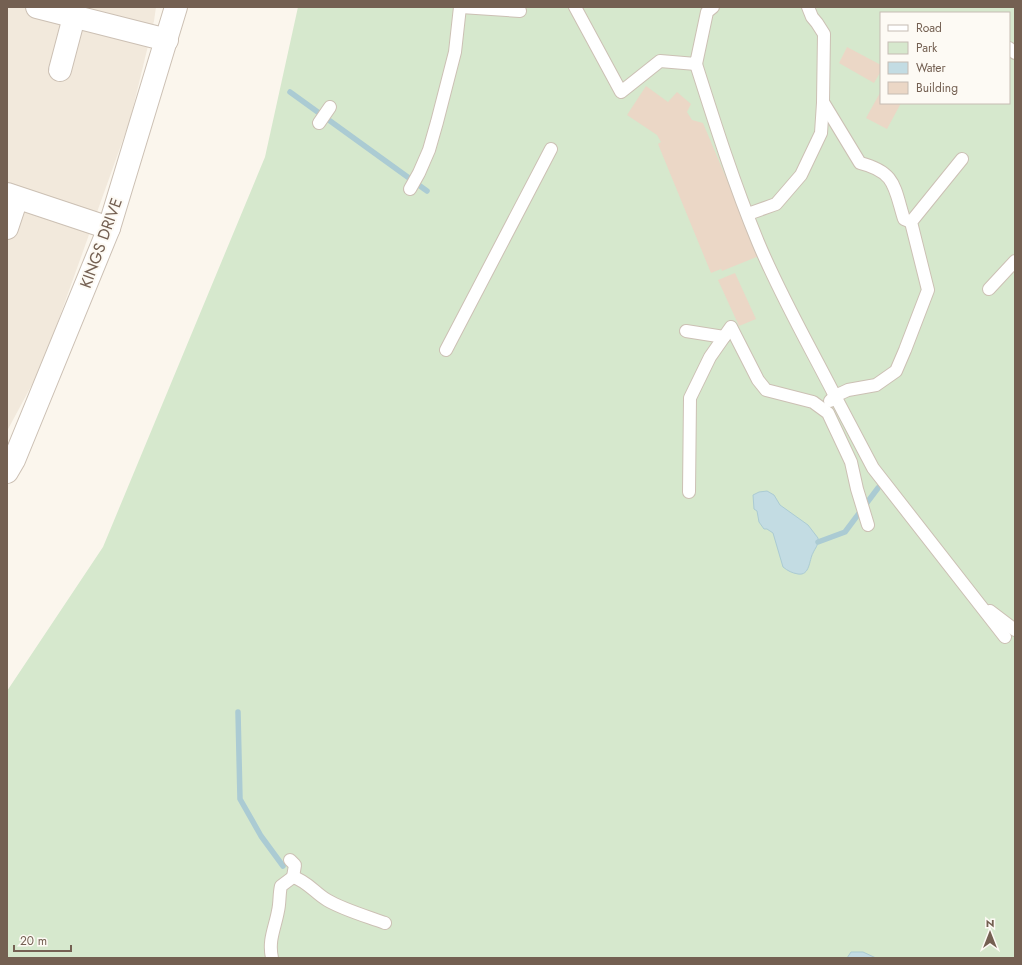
<svg xmlns="http://www.w3.org/2000/svg" width="1022" height="965" font-family="Jost,sans-serif">
<rect width="100%" height="100%" fill="#fbf6ed"/>
<polygon fill="#f2e9dc" points="7,7 156,7 154,21 130,120 42,366 7,431"/>
<path fill="#d6e8cd" fill-rule="evenodd" d="M 298,7 L 1015,7 L 1015,958 L 7,958 L 7,691 L 103,547 L 265,157 ZM 881,13 L 1009,13 L 1009,103 L 881,103 Z"/>
<g fill="#c3dce3" stroke="#abcbd3">
<path d="M 767,491 L 774,495 L 780,505 L 808,525 L 818,538 C 819,545 815,548 813,553 C 809,560 810,576 798,574 C 792,573 788,571 783,567 L 773,533 L 767,529 L 764,529 L 759,522 L 757,511 L 754,509 L 753,495 L 759,492 Z"/>
<polygon points="851,952 863,952 876,958 847,958"/>
</g>
<g fill="none" stroke-linecap="round" stroke-linejoin="round">
<g stroke="#abcbd3" stroke-width="5.5">
<polyline points="290,92 427,191"/>
<polyline points="818,542 845,532 878,488"/>
<polyline points="238,712 240,799 261,836 283,866"/>
</g>
</g>
<g fill="#ebd7c6">
<polygon points="847,47 881,65 881,71 874,83 839,63"/>
<polygon points="646,86 668,102 677,92 691,104 687,112 692,120 703,123 759,256 722,271 721,269 711,273 658,144 661,142 657,135 627,115"/>
<polygon points="881,91 881,103 901,103 887,129 866,118"/>
<polygon points="735,273 756,319 739,326 718,280"/>
</g>
<g fill="none" stroke-linecap="round" stroke-linejoin="round">
<g stroke="#ccc0b4" stroke-width="14">
<g id="service">
<polyline points="461,7 520,11"/>
<polyline points="575,7 621,92 660,61 696,64 707,12 713,7"/>
<path d="M 808,7 L 812,17 L 817,23 L 824,34 L 823,102 L 860,163 C 896,172 894,187 904,219 L 911,222"/>
<polyline points="1009,48 1015,53"/>
<path d="M 696,64 C 715,124 734,184 758,242 C 780,295 809,345 835,396 L 848,390 L 876,385 L 896,371 L 905,350 L 928,290 L 911,222 L 962,159"/>
<polyline points="319,123 330,107"/>
<polyline points="410,189 419,173 429,150 437,122 455,52 460,7"/>
<polyline points="748,214 776,204 801,175 821,133 823,103"/>
<polyline points="989,289 1015,261"/>
<polyline points="686,331 724,337"/>
<polyline points="446,350 551,149"/>
<polyline points="830,401 835,396 873,468 1005,637"/>
<polyline points="689,492 690,398 710,357 731,327 758,380 766,390 813,402 828,413 851,462 857,489 868,525"/>
<polyline points="990,611 1015,630"/>
<polyline points="290,860 295,865 293,877"/>
<path d="M 272,958 C 268,940 275,928 278,911 C 280,903 279,894 281,886 L 293,877 C 307,881 315,893 327,900 C 344,910 366,916 385,923"/>
</g>
</g>
<g stroke="#ccc0b4" stroke-width="24">
<g id="minor">
<polyline points="37,7 167,40"/>
<polyline points="60,70 74,17"/>
<polyline points="7,194 109,228"/>
<polyline points="7,228 17,198"/>
<polyline points="7,472 14,460 109,228 176,7"/>
</g>
</g>
<use href="#service" stroke="#fff" stroke-width="12"/>
<use href="#minor" stroke="#fff" stroke-width="22"/>
</g>
<g text-anchor="middle" dominant-baseline="central" stroke-width="4" stroke-linejoin="round" paint-order="stroke">
<g font-size="16" fill="#746052" stroke="#fdfaf4">
<text transform="translate(101 243) rotate(-70)">KINGS DRIVE</text>
</g>
</g>
<rect width="1022" height="965" fill="none" stroke="#746052" stroke-width="16"/>
<rect x="880" y="12" width="130" height="92" fill="#fdfaf4" stroke="#c6bcb3"/>
<rect x="888" y="25" width="20" height="6" fill="#ffffff" stroke="#c6bcb3"/>
<text x="916" y="32" font-size="12" fill="#746052">Road</text>
<rect x="888" y="42" width="20" height="12" fill="#d6e8cd" stroke="#c6bcb3"/>
<text x="916" y="52" font-size="12" fill="#746052">Park</text>
<rect x="888" y="62" width="20" height="12" fill="#c3dce3" stroke="#c6bcb3"/>
<text x="916" y="72" font-size="12" fill="#746052">Water</text>
<rect x="888" y="82" width="20" height="12" fill="#ebd7c6" stroke="#c6bcb3"/>
<text x="916" y="92" font-size="12" fill="#746052">Building</text>
<g transform="translate(990 933)" stroke="#fdfaf4" stroke-width="3" paint-order="stroke">
<path d="M0-3L7 15L0 10L-7 15Z" fill="#746052"/>
<text y="-6" font-size="11" font-weight="bold" text-anchor="middle" fill="#746052">N</text>
</g>
<path d="M14 945v6h57v-6" fill="none" stroke="#746052" stroke-width="2"/>
<text x="20" y="945" font-size="12" fill="#746052" stroke="#fdfaf4" stroke-width="3" paint-order="stroke">20 m</text>
</svg>
